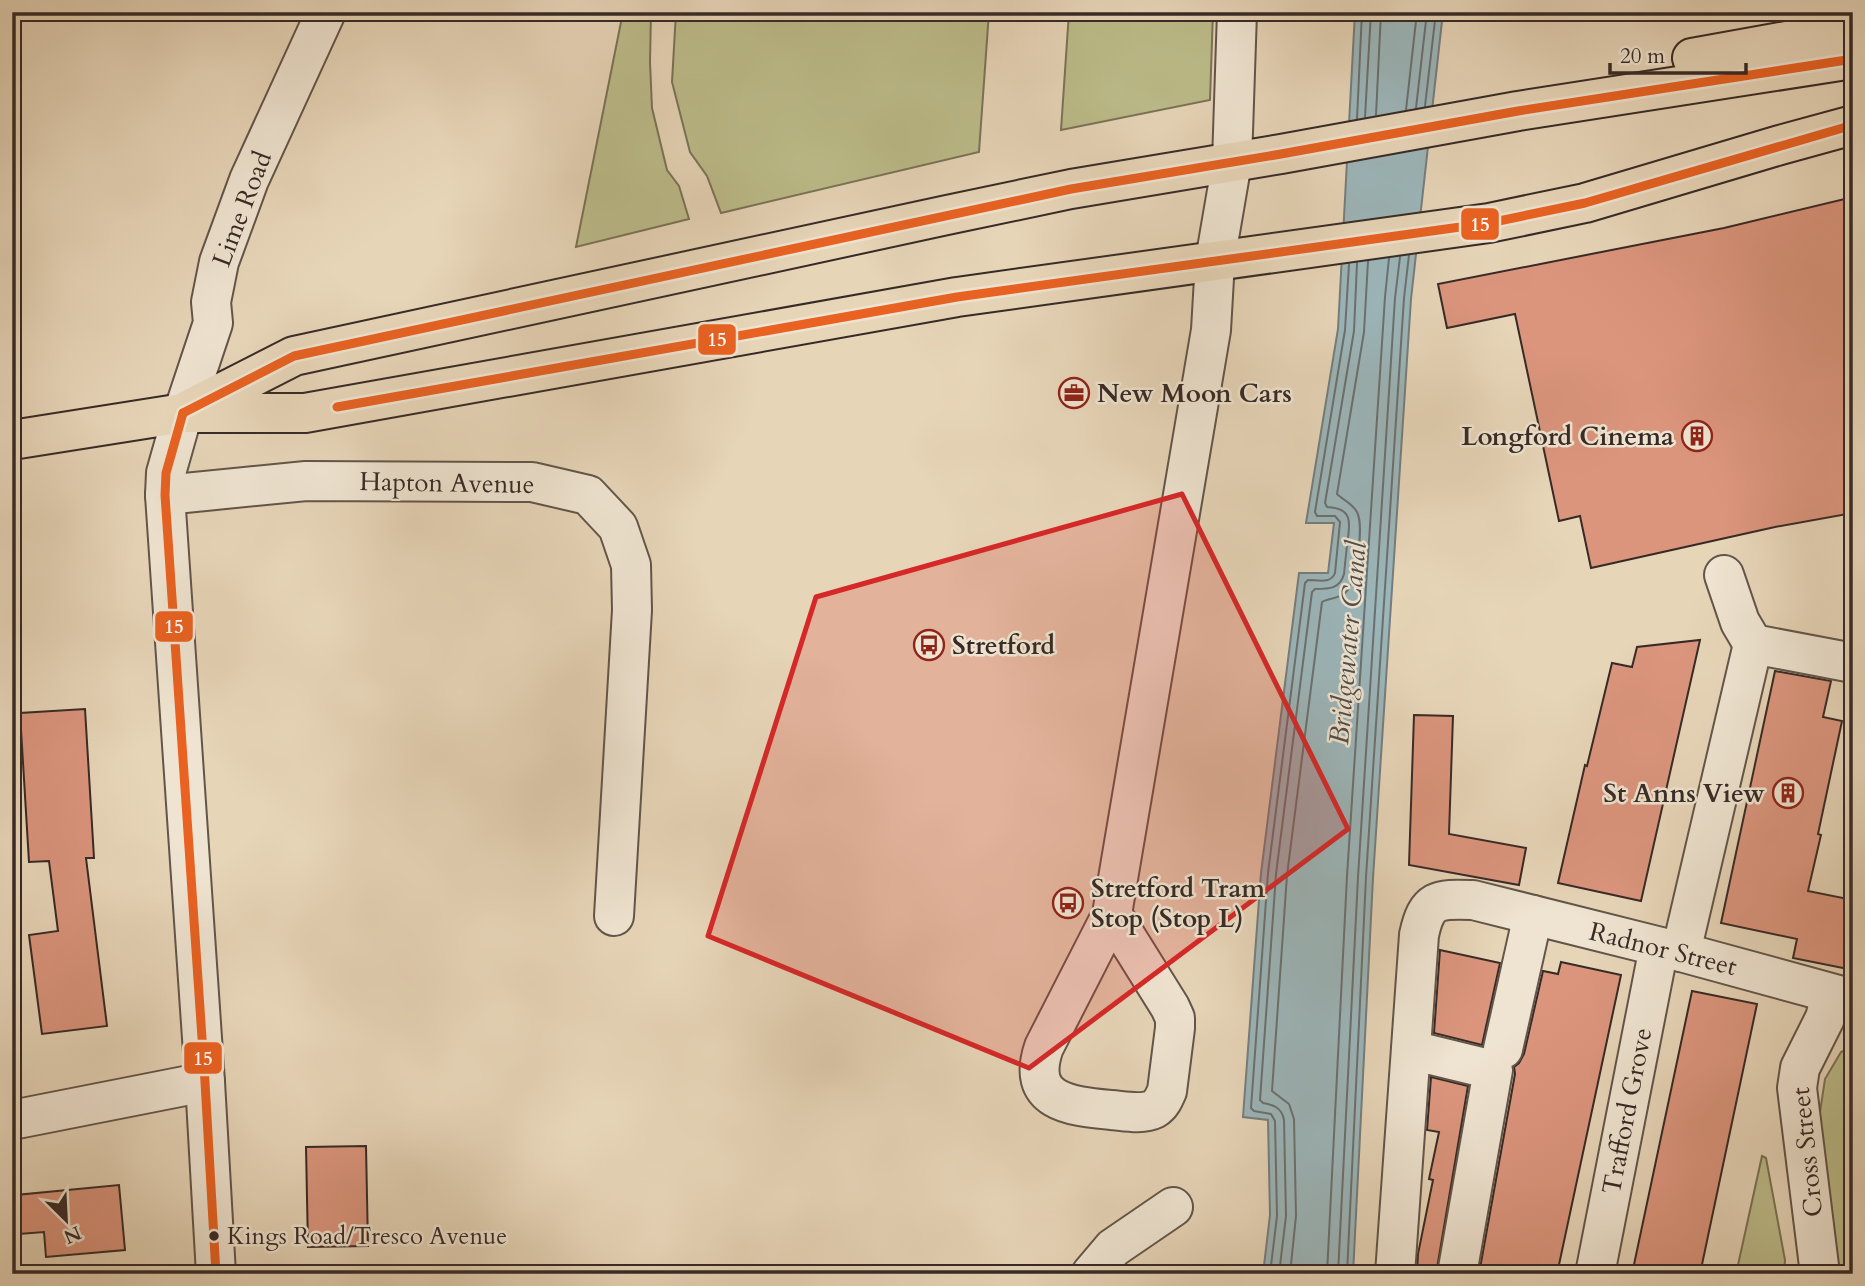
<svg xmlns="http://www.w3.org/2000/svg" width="1865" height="1286" font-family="Cardo,serif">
<rect width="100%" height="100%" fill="#e7d5b8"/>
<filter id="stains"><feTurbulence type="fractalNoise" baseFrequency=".00286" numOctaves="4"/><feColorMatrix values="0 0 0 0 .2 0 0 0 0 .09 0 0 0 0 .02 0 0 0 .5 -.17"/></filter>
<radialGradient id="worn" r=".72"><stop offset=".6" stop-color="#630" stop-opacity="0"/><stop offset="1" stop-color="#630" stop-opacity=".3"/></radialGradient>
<g fill="#bcbc8a" stroke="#7a7358" stroke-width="2">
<polygon points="623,12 651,12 650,62 652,108 667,170 679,186 689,219 576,247"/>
<polygon points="676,12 989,12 979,152 721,213 707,176 690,152 672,82"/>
<polygon points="1069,12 1213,12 1210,100 1061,130"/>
<polygon points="1853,1046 1853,1274 1838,1274 1818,1125 1825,1079 1841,1052"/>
<polygon points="1762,1156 1766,1158 1785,1260 1784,1274 1736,1274"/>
</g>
<polygon fill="#9cb6ba" stroke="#747e7f" stroke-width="2" points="1355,12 1443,12 1411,299 1373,878 1353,1274 1263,1274 1270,1215 1268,1120 1243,1117 1261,873 1299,573 1328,573 1334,523 1306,523 1338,329"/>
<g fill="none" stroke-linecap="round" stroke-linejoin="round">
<g stroke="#6a7070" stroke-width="2">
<polyline points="1425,106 1436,12"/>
<polyline points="1416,108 1427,12"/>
<polyline points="1406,110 1417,12"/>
<polyline points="1376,115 1381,12"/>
<polyline points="1365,117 1371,12"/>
<polyline points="1357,119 1362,12"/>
<path d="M 1270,1274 L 1277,1216 L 1275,1121 L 1271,1114 L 1254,1111 L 1251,1108 L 1268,873 L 1305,583 L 1308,580 C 1318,580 1331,584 1335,573 L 1340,522 L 1335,516 L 1317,516 L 1315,512 L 1345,330 L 1349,264"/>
<path d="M 1279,1274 L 1286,1216 L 1284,1120 C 1282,1108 1274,1105 1263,1103 L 1260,1100 L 1276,874 L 1312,592 L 1315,589 C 1329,589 1340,589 1344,574 C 1345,564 1346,554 1347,545 C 1350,524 1354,508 1327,507 L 1325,503 L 1354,331 L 1357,263"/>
<path d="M 1290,1274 L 1296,1216 L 1294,1119 L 1289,1104 L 1272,1091 L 1287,875 L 1322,602 C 1329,598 1339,599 1346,592 C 1357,581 1364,525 1357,512 C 1352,503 1343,500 1337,494 L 1364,332 L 1368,261"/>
<polyline points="1327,1274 1347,876 1385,297 1389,258"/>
<polyline points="1338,1274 1358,877 1395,298 1400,257"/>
<polyline points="1347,1274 1366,877 1404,298 1409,255"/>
</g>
</g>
<g fill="#db957d" stroke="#372a26" stroke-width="2">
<polygon points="1853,197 1853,513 1775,527 1591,568 1580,516 1559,521 1515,314 1447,328 1438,284 1724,228"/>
<polygon points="1700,640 1641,901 1558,883 1585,765 1587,766 1612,663 1632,667 1637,647"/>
<polygon points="1775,671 1831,681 1823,717 1842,721 1818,834 1821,835 1808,891 1853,900 1853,970 1793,958 1797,939 1721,923"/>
<polygon points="85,709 94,858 86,858 107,1026 42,1034 29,935 58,931 49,861 29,862 20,713"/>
<polygon points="1414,715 1453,716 1449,834 1526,848 1519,885 1409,865"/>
<polygon points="1440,950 1500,963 1482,1045 1434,1033"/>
<polygon points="1561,962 1621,975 1557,1274 1479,1274 1515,1074 1514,1067 1519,1063 1524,1054 1543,971 1558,974"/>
<polygon points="1692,991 1757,1004 1700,1274 1632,1274"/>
<polygon points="1431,1077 1468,1086 1436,1274 1417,1274 1418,1254 1433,1180 1429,1179 1439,1132 1427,1130"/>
<polygon points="366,1146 368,1246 308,1247 306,1147"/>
<polygon points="119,1185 125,1250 46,1257 44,1232 19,1234 16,1195"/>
</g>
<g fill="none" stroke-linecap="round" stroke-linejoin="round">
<g stroke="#63554a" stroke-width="42">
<g id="minor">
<polyline points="165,495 306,481 532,482 588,495 618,527 631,565 632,610 614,916"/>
<polyline points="1724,575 1740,622 1753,644 1853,663"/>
<path d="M 1112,914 L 1170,1007 L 1175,1018 L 1175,1028 L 1167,1091 C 1164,1098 1161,1105 1154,1109 C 1142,1115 1124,1111 1111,1110 C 1070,1106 1025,1102 1044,1047 L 1112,914 L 1211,330 L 1215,261 L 1232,162 L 1237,12"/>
<polyline points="1681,952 1753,644"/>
<polyline points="1503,1049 1533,915"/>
<polyline points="1411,1050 1493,1070 1457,1274"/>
<polyline points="12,1120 205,1082"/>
<polyline points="216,1274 205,1082 165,495 166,473 183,413 213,323 211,302 219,262 249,180 326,12"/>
<polyline points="1091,1274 1113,1248 1173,1207"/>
<path d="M 1395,1274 L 1419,935 C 1427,898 1438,899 1473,900 L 1681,952 L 1853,999"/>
<polyline points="1595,1274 1659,947"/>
<polyline points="1820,1274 1797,1088 1800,1068 1825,1018 1831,994"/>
</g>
</g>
<g stroke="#372a26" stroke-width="42">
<g id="highway">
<polyline points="1692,58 1853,29"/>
<polyline points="188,410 294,356 947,215 1071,189 1281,154 1518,111 1853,59"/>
<polyline points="12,440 183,413 305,413 957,297 1489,223 1585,203 1780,145 1853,125"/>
</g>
</g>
<use href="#minor" stroke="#efe4d1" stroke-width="38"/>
<use href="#highway" stroke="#e7d5b8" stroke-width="38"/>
<g stroke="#efe4d1" stroke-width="14">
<g id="bus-1">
<polyline points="337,407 957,297 1489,223 1585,203 1853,125"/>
<polyline points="183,413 294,356 1071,189 1281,154 1518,111 1853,59"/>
<polyline points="183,413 166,473 165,495 205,1082 216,1274"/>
</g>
</g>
<use href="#bus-1" stroke="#e96222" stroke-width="9"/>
</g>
<path fill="#d62828" fill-opacity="0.2" stroke="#d62828" stroke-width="5" stroke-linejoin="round" d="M 1182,494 L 1348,829 L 1029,1068 L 708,936 L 816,597 Z"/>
<defs>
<g id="office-ring" transform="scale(1.575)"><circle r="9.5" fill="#efe4d1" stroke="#8f2418" stroke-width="1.5"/><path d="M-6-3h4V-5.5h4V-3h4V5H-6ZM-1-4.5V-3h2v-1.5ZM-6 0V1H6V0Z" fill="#8f2418"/></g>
<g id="building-ring" transform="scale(1.575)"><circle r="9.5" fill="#efe4d1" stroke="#8f2418" stroke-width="1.5"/><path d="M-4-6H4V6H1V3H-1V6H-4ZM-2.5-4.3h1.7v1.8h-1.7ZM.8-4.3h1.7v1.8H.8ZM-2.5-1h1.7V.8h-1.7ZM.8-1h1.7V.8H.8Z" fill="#8f2418"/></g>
<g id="bus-ring" transform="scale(1.575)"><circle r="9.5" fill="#efe4d1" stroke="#8f2418" stroke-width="1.5"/><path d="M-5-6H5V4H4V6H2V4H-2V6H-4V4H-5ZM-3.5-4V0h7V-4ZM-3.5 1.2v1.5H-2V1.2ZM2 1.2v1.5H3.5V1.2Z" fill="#8f2418"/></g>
</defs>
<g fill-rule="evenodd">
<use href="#office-ring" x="1074" y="393"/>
<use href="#building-ring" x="1697" y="436"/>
<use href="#bus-ring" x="929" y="645"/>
<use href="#building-ring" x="1788" y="793"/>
<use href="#bus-ring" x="1068" y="903"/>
</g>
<circle fill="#372a26" stroke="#efe4d1" stroke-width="2.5" cx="214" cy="1236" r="6"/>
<g text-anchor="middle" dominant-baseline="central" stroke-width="5" stroke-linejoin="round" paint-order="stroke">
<g font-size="24" fill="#372a26" stroke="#efe4d1" text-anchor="start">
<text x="227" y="1236">Kings Road/Tresco Avenue</text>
</g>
<g font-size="26" fill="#372a26" stroke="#efe4d1">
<text transform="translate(242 209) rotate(-69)">Lime Road</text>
<text transform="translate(447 483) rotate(1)">Hapton Avenue</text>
<text transform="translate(1663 949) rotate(14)">Radnor Street</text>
<text transform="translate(1627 1111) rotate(-79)">Trafford Grove</text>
<text transform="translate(1807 1152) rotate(-96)">Cross Street</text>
</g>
<g font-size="26" font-weight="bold" fill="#372a26" stroke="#efe4d1" text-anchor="start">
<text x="1097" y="393">New Moon Cars</text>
<text x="1674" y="436" text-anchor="end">Longford Cinema</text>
<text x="952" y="645">Stretford</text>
<text x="1765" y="793" text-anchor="end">St Anns View</text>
<text x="1091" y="888">Stretford Tram<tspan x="1091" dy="30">Stop (Stop L)</tspan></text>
</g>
<g font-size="28" font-style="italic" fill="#504d4b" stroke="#efe4d1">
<text transform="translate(1348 643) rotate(-85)">Bridgewater Canal</text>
</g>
</g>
<g stroke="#efe4d1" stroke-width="2.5">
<rect x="1460" y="207" width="40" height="34" rx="7" fill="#e96222"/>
<rect x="697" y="323" width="40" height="33" rx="7" fill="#e96222"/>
<rect x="154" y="610" width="40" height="33" rx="7" fill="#e96222"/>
<rect x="183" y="1041" width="40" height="34" rx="7" fill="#e96222"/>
</g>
<g font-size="19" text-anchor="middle" font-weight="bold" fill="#fff">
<text x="1480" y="231">15</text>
<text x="717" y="346">15</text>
<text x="174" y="633">15</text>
<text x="203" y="1065">15</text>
</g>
<rect width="1865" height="1286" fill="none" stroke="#e7d5b8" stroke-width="42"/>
<rect x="14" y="14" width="1837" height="1258" fill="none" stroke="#372a26" stroke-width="3.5"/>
<rect x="21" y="21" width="1823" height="1244" fill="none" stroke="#372a26" stroke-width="2"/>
<g transform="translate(66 1220) rotate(156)" stroke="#efe4d1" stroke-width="5" paint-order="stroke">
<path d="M0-5L12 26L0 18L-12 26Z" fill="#372a26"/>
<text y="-10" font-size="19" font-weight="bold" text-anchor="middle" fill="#372a26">N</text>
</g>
<path d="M1610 63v10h136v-10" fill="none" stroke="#372a26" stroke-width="3.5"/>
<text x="1620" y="63" font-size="21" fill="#372a26" stroke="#efe4d1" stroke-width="5" paint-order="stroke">20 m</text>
<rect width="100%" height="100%" filter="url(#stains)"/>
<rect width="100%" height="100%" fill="url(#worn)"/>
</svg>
